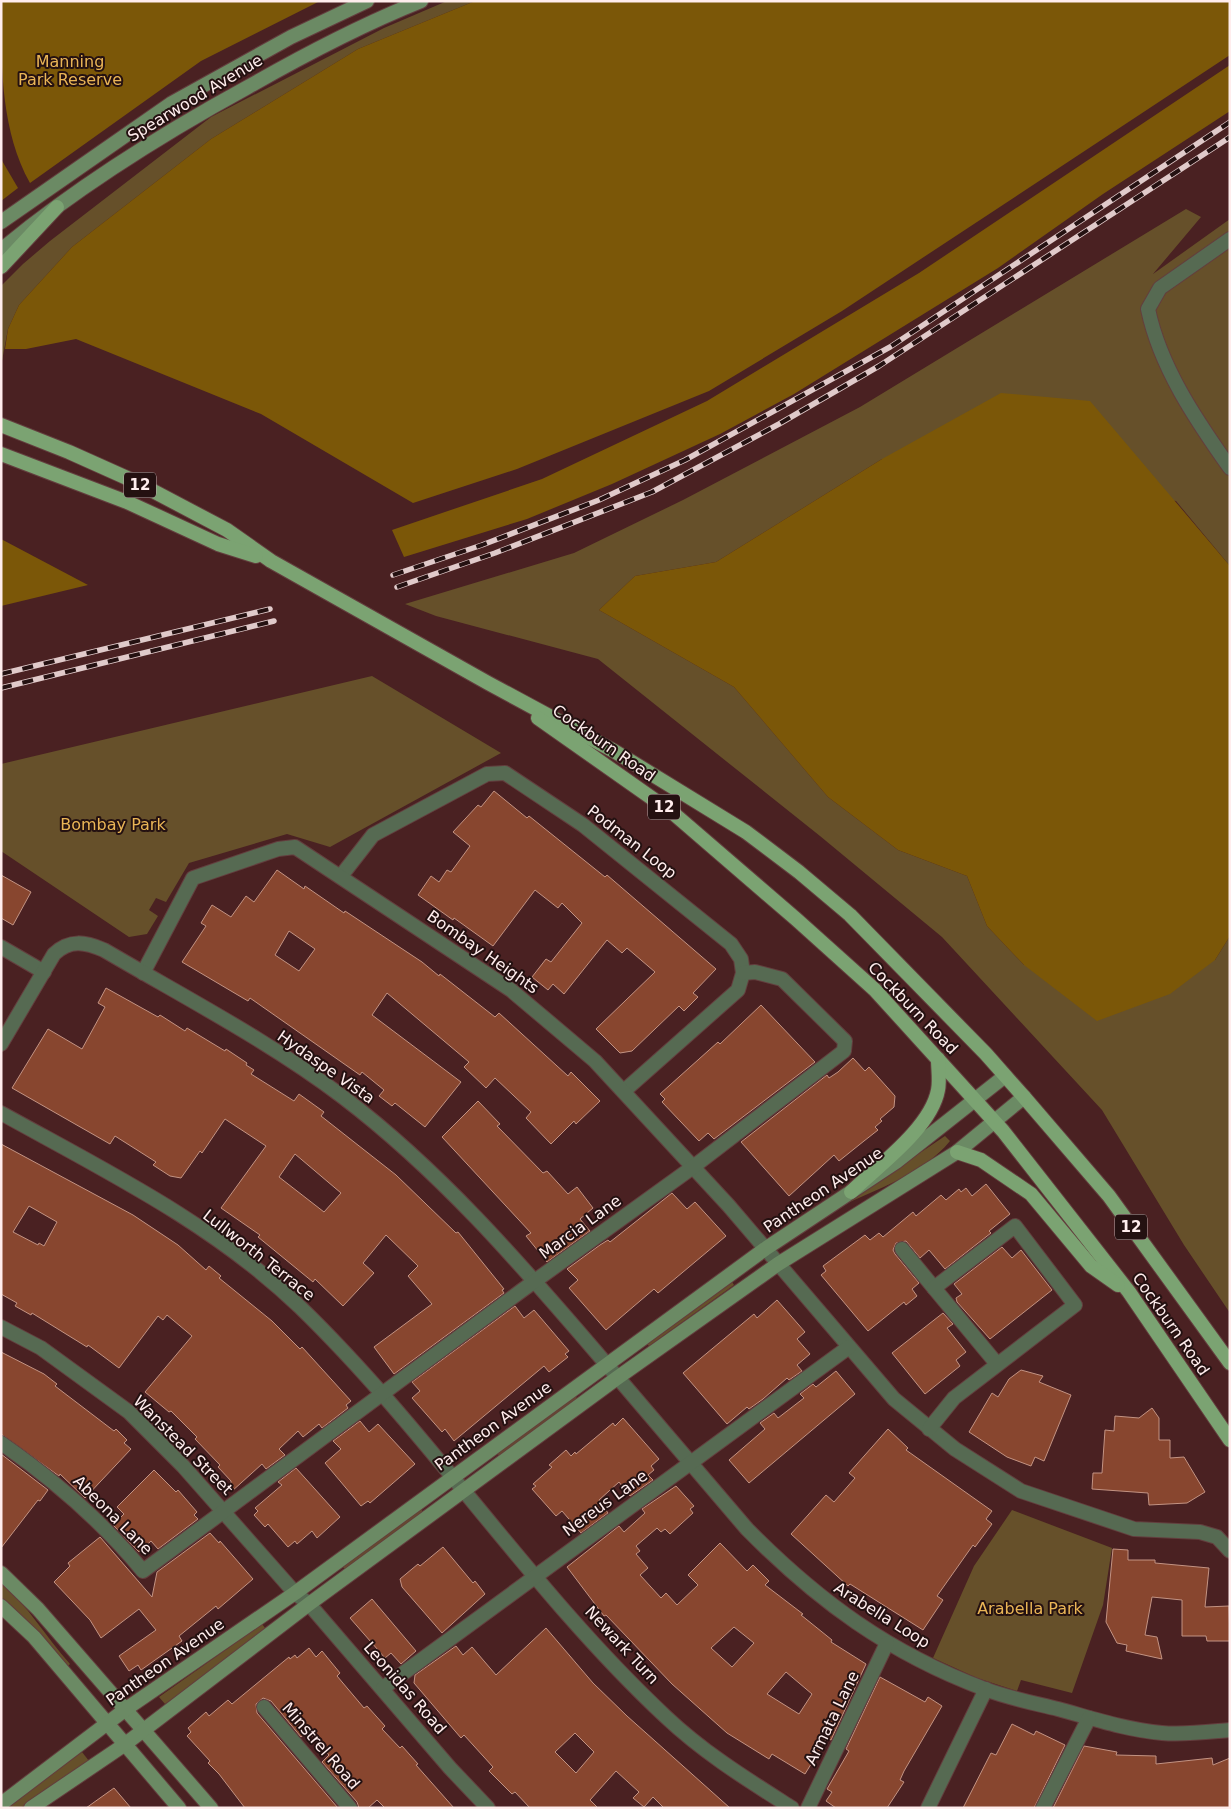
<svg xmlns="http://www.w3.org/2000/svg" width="1231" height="1809" font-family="'DejaVu Sans',sans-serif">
<rect width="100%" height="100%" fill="#4a2122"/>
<g fill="#66502a">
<polygon points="447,1 475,1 358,49 211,139 72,247 19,305 8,329 1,366 1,286 23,264 50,241 211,117 384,28"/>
<polygon points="1186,209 1201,217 1153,274 1230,219 1230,566 1176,501 882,459 716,562 635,576 599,610 734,687 828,797 898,850 967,876 987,926 1024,965 1215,960 1230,936 1230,1313 1184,1245 1102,1110 942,937 820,836 598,659 436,616 405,604 574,553 683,500 860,407"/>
<polygon points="372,676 501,753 330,847 287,834 189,863 166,902 156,898 149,910 158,916 147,934 129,937 1,851 1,764"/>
<path d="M 945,1136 L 950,1141 C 922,1175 879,1188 841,1206 Z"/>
<polygon points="732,1282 734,1285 649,1346 647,1344"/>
<polygon points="575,1396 578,1399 500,1457 497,1453"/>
<polygon points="421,1509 423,1512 345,1569 342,1566"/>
<polygon points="1012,1510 1112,1548 1103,1605 1072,1693 1021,1680 1017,1691 977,1678 933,1658 974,1566"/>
<path d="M 1,1582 C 28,1606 46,1637 70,1664 L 66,1668 L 34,1630 L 1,1598 Z"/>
<polygon points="262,1624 265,1628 249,1644 165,1704 159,1697"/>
<polygon points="82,1752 89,1761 30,1803 20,1808 6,1808"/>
</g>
<g fill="#7b5708">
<path d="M 1,1 L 320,1 L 201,61 L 30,183 C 0,129 1,62 1,1 Z"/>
<polygon points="475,1 1230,1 1230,55 842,311 709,391 517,469 413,503 261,414 76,339 26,349 5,349 8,329 19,305 72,247 211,139 358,49"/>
<polygon points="1230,65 1230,111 1103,194 998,268 794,394 720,434 612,484 527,519 404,557 392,530 542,479 707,401 919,273"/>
<polygon points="1,159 18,188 1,201"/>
<polygon points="1001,393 1090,401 1230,566 1230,936 1215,960 1170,994 1097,1021 1024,965 987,926 967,876 898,850 828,797 734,687 599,610 635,576 716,562 882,459"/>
<polygon points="1,539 88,585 1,606"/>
</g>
<g fill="#88462f" stroke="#c39383" fill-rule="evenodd">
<polygon points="494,791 527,818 529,816 605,877 607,875 716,969 693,993 698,997 684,1011 679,1006 632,1051 620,1053 596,1029 655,972 627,948 622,953 607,940 564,994 553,984 548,990 532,977 546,959 551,962 582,923 562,903 558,908 535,890 493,946 454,918 453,920 418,895 431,876 439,882 447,870 451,872 470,846 453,832 478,805 481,807"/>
<path d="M 277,870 L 304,889 L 305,886 L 344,913 L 345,911 L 422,962 L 439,976 L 440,974 L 495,1017 L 499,1013 L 568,1076 L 571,1072 L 600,1101 L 576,1124 L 574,1121 L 551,1144 L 526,1118 L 531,1112 L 495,1078 L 486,1088 L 464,1067 L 469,1062 L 387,993 L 372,1015 L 461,1082 L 425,1127 L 395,1103 L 392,1106 L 379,1096 L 384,1090 L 362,1072 L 360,1075 L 250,998 L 248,1001 L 182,962 L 206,926 L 201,923 L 212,905 L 231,917 L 246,896 L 254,902 ZM 289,931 L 315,949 L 299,971 L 275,955 Z"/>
<polygon points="1,875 31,892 13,925 1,918"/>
<path d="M 106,988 L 158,1017 L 160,1015 L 185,1031 L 187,1028 L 225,1051 L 226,1049 L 247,1063 L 246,1065 L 254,1070 L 251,1074 L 294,1101 L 299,1094 L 324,1112 L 321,1116 L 396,1175 L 456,1233 L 458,1232 L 504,1289 L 502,1290 L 504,1293 L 394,1374 L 374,1347 L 432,1304 L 408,1276 L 418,1266 L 386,1235 L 363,1263 L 374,1273 L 343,1306 L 315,1279 L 313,1282 L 258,1237 L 260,1235 L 221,1208 L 266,1146 L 225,1119 L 202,1153 L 200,1151 L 181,1178 L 170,1176 L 153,1165 L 156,1162 L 115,1136 L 110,1144 L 12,1088 L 48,1029 L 82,1049 L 105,1007 L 98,1003 ZM 295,1154 L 341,1193 L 324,1212 L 279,1177 Z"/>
<polygon points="761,1005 815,1062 714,1139 708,1133 699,1141 662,1102 665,1099 660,1094 718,1042 720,1044"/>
<polygon points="853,1058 865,1071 869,1067 895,1096 894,1107 880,1119 882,1121 875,1127 878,1130 864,1141 839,1161 834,1155 789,1196 741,1142 827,1075 829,1078 838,1072"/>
<polygon points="478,1101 500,1124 497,1126 543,1173 547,1171 568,1194 577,1187 593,1208 580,1219 590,1231 547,1262 526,1236 531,1233 442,1137"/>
<path d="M 1,1144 L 133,1215 L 178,1245 L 206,1270 L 209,1266 L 221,1276 L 219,1278 L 272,1321 L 300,1349 L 302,1347 L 351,1401 L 346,1405 L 348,1408 L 322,1428 L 319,1424 L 303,1437 L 298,1431 L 279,1449 L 285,1455 L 266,1469 L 262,1464 L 231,1492 L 231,1481 L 218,1467 L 220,1465 L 195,1439 L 197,1437 L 171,1411 L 169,1412 L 145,1392 L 192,1336 L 167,1315 L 163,1320 L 158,1316 L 119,1368 L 88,1345 L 87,1347 L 32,1313 L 31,1315 L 15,1306 L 17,1303 L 1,1294 ZM 29,1206 L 57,1222 L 44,1246 L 39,1243 L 38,1245 L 13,1232 Z"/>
<polygon points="986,1184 1010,1214 989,1231 991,1233 945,1269 929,1250 920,1258 906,1241 896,1243 893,1250 895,1254 919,1283 912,1289 917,1296 906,1305 904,1302 868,1331 821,1275 826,1271 823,1266 865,1235 870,1240 879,1233 883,1237 913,1212 916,1216 941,1195 946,1200 959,1189 961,1192 966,1188 972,1196"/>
<polygon points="672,1193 687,1209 695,1202 726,1236 658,1293 654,1289 606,1330 569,1288 578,1280 567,1269 600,1245 608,1240 610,1242"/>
<polygon points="1002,1247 1012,1258 1021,1250 1052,1290 990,1339 957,1302 956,1298 962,1294 954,1284"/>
<polygon points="777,1300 805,1332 797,1339 810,1354 797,1365 802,1371 789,1380 787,1378 763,1399 749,1409 747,1407 727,1424 683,1373 754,1314 757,1318"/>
<polygon points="515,1306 524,1318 534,1310 569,1351 565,1354 568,1357 549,1372 544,1366 454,1441 445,1429 442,1432 412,1398 420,1391 412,1382"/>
<polygon points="943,1313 953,1324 947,1328 966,1352 956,1360 960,1366 925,1394 892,1353"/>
<polygon points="1,1352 44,1374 57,1384 55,1386 114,1431 116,1429 127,1440 124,1443 131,1449 85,1498 60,1474 59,1476 1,1434"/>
<polygon points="1021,1370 1043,1376 1039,1382 1071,1395 1044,1461 1035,1457 1031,1466 1007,1457 969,1432 992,1393 998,1397 1009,1379"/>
<polygon points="836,1371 855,1394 749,1483 729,1460 765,1429 760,1423 774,1413 778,1418 804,1398 800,1394 813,1384 816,1387"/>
<polygon points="1152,1408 1159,1418 1159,1440 1170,1440 1170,1458 1184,1457 1205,1492 1187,1503 1149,1505 1148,1493 1092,1489 1093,1473 1102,1473 1105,1430 1114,1431 1115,1416 1139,1418"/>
<polygon points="623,1418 659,1459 651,1466 654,1470 648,1475 653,1480 630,1496 619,1482 599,1500 608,1513 581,1533 562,1511 556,1516 532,1489 536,1486 533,1484 552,1467 549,1465 566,1450 571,1456 575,1452 576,1454 613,1423 615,1426"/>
<polygon points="360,1421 369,1432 378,1424 415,1464 370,1503 368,1501 361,1506 325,1463 341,1449 333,1441"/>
<polygon points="888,1429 908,1448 906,1450 992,1511 986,1519 992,1524 975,1547 973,1545 937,1596 943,1600 923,1630 850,1584 848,1586 791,1534 826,1495 834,1502 855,1478 849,1473"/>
<polygon points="1,1454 48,1490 40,1501 38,1500 1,1548"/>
<polygon points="296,1468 340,1517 317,1538 312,1531 297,1544 295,1541 288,1547 268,1524 265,1527 254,1515 258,1511 255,1508 282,1485 278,1482"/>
<polygon points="154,1470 176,1492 178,1490 197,1512 194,1515 198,1519 158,1549 151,1541 139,1552 113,1525 124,1514 117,1507"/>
<path d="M 676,1486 L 694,1506 L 690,1509 L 693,1513 L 670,1534 L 665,1529 L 661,1532 L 657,1528 L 636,1546 L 640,1551 L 636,1554 L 648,1568 L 640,1575 L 661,1598 L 666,1593 L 677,1605 L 698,1585 L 688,1575 L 720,1543 L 747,1571 L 753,1565 L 769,1581 L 765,1585 L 803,1614 L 801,1615 L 832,1640 L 831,1642 L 866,1664 L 831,1740 L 827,1738 L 805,1774 L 772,1754 L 769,1759 L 727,1733 L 672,1684 L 606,1615 L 604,1616 L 567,1567 L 619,1526 L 624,1532 L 645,1513 L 642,1509 ZM 734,1627 L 754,1643 L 732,1667 L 711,1648 ZM 786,1672 L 812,1694 L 799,1714 L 767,1694 Z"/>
<polygon points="210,1533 219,1543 220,1541 253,1579 218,1609 216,1606 179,1636 182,1641 141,1670 138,1665 129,1671 119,1656 156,1630 139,1609 101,1638 90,1620 54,1582 70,1566 68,1563 100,1537 152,1597 157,1572"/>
<polygon points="443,1547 473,1583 475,1581 485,1594 442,1633 402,1587 400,1579 418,1564 420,1566"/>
<polygon points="1113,1549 1128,1550 1128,1560 1155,1560 1155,1563 1209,1568 1205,1607 1229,1606 1230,1641 1207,1641 1206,1636 1182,1636 1182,1600 1152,1597 1145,1635 1157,1637 1162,1659 1126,1651 1127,1645 1117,1643 1106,1622"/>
<polygon points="372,1599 416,1651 401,1664 391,1653 385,1658 350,1618"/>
<path d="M 546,1628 L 593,1683 L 627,1716 L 730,1808 L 664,1808 L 653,1797 L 644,1807 L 633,1798 L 639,1792 L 616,1771 L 590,1800 L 598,1808 L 530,1808 L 515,1792 L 512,1794 L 489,1771 L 493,1767 L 464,1735 L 461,1738 L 414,1683 L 415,1675 L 456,1646 L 463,1655 L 472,1647 L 496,1675 ZM 575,1733 L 594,1752 L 576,1773 L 555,1752 Z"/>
<polygon points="309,1648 316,1657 322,1651 340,1673 337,1676 364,1708 367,1706 385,1726 382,1729 400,1748 402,1746 418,1764 416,1765 454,1808 385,1808 377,1800 368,1808 359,1808 357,1802 322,1762 329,1755 308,1731 301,1737 271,1701 263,1698 256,1704 257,1713 338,1808 245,1808 219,1774 208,1763 210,1761 187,1736 191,1732 188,1728 206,1712 209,1716 228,1700 232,1704 289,1657 290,1659 295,1655 297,1658"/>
<polygon points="880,1677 925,1702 928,1697 942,1706 904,1771 900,1780 904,1782 887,1808 836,1808 826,1801 832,1792 827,1789 849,1751 846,1749"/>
<polygon points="1012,1724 1034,1735 1036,1731 1065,1745 1034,1808 963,1808 991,1753 996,1755"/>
<polygon points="1084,1746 1117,1752 1116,1755 1156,1756 1156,1764 1212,1758 1213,1765 1230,1758 1230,1808 1053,1808"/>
<polygon points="114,1788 131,1808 86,1808"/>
</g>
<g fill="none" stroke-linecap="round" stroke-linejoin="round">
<g stroke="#633e3e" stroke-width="16">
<g id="minor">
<path d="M 1230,239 L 1160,288 L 1148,309 C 1160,367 1196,420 1230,468"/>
<polyline points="341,876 373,835 487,774 505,773 583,825 731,944 741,959 743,973 738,990 624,1091"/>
<polyline points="1,947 44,972"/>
<polyline points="143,973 193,878 278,849 295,847 511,990 595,1061 729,1206 894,1399 955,1449 1021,1491 1134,1529 1200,1532 1217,1537 1230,1551"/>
<path d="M 1,1044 L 54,954 C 70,939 85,942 104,950 C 184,997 269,1041 343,1097 C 439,1170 518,1261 596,1352 C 646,1411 697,1470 747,1529 C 818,1601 889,1653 985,1689 C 1008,1698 1034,1703 1058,1709 C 1091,1718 1127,1730 1162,1733 C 1184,1735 1207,1732 1230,1730"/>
<path d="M 1,1113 C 104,1170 214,1224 300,1307 C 432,1435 532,1592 666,1717 C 704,1753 748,1780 792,1808"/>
<polyline points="902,1249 934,1288"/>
<polyline points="1,1327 41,1348 129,1412 183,1466 295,1593 309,1604 450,1768 488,1808"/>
<polyline points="929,1429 954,1398 1075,1305 1015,1226 934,1288 997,1364"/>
<path d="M 1,1443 C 54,1480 102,1521 143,1571 L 521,1291 L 693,1167 L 844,1051 L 845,1041 L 782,979 L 755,972 L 743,973"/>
<polyline points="383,1688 849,1347"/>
<polyline points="264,1707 350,1808"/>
<polyline points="808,1808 887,1643"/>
<polyline points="928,1808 986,1689"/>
<polyline points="1043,1808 1089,1718"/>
</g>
</g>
<g stroke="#633e3e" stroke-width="16">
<g id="secondary">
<polyline points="1,222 172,103 291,37 367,1"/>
<path d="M 1,250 C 77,187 162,134 248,87 C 304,55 361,25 421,1"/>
<polyline points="1,1573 38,1609 211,1808"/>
<polyline points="1,1606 34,1637 179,1808"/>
<polyline points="1,1804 126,1709 295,1593 765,1249 896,1162 1005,1076"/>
<polyline points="31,1808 124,1745 309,1604 617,1378 778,1264 957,1152 1024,1097"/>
</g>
</g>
<g stroke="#633e3e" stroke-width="16">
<g id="primary">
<polyline points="1,267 57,207"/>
<polyline points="1,425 69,452 136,482 227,530 271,561 488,683 614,751 746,832 799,872 850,915 986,1054 1024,1097 1109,1196 1230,1363"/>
<polyline points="1,454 127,502 218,544 256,556"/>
<polyline points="538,718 673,813 796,919 875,990 1003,1131 1129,1292 1230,1440"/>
<polyline points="957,1152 981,1160 1031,1194 1091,1266 1118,1285"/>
<path d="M 851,1192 C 878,1166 931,1128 938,1090 C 940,1081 938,1069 938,1059"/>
</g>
</g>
<use href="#minor" stroke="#566a52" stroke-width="14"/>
<use href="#secondary" stroke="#6b8a64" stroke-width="14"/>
<use href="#primary" stroke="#7ba372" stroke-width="14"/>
<g stroke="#e0caca" stroke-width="5.5">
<g id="rail">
<polyline points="393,575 482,545 599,500 685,460 890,347 1230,122"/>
<polyline points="397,587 495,553 652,492 779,424 879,366 1230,137"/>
<polyline points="1,674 270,609"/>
<polyline points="1,688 274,621"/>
</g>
</g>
<use href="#rail" stroke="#241111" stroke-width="4" stroke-dasharray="11" stroke-linecap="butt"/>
</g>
<g text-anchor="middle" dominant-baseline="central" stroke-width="4" stroke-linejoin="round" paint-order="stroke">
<g fill="#241111" stroke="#bdabab" stroke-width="1">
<rect x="124" y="472.5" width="32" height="25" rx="4"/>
<rect x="648" y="794.5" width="32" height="25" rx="4"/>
<rect x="1115" y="1214.5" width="32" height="25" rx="4"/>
</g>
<g font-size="15" font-weight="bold" fill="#ffeded">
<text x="140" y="485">12</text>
<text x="664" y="807">12</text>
<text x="1131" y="1227">12</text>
</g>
<g font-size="16" fill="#eab556" stroke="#241111">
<text x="70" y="61">Manning<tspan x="70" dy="18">Park Reserve</tspan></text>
<text x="113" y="824">Bombay Park</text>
<text x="1030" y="1608">Arabella Park</text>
</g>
<g font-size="16" fill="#ffeded" stroke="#241111">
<text transform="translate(195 98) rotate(-31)">Spearwood Avenue</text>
<text transform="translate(604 743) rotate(35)">Cockburn Road</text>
<text transform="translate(632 842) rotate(38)">Podman Loop</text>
<text transform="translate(483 952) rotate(35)">Bombay Heights</text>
<text transform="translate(913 1008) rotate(46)">Cockburn Road</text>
<text transform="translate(326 1067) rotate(35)">Hydaspe Vista</text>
<text transform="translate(823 1190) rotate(-34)">Pantheon Avenue</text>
<text transform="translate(580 1227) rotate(-36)">Marcia Lane</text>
<text transform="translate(259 1255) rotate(38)">Lullworth Terrace</text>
<text transform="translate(1171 1324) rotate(55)">Cockburn Road</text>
<text transform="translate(493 1426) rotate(-36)">Pantheon Avenue</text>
<text transform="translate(183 1445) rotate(45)">Wanstead Street</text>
<text transform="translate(605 1503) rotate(-36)">Nereus Lane</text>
<text transform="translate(113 1515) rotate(45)">Abeona Lane</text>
<text transform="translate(882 1615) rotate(32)">Arabella Loop</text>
<text transform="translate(622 1645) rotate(47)">Newark Turn</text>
<text transform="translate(165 1662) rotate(-35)">Pantheon Avenue</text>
<text transform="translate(405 1688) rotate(49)">Leonidas Road</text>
<text transform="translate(832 1718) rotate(-64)">Armata Lane</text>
<text transform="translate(321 1746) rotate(49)">Minstrel Road</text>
</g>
</g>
<rect width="1231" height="1809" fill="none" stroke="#ffeded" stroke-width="5"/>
</svg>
